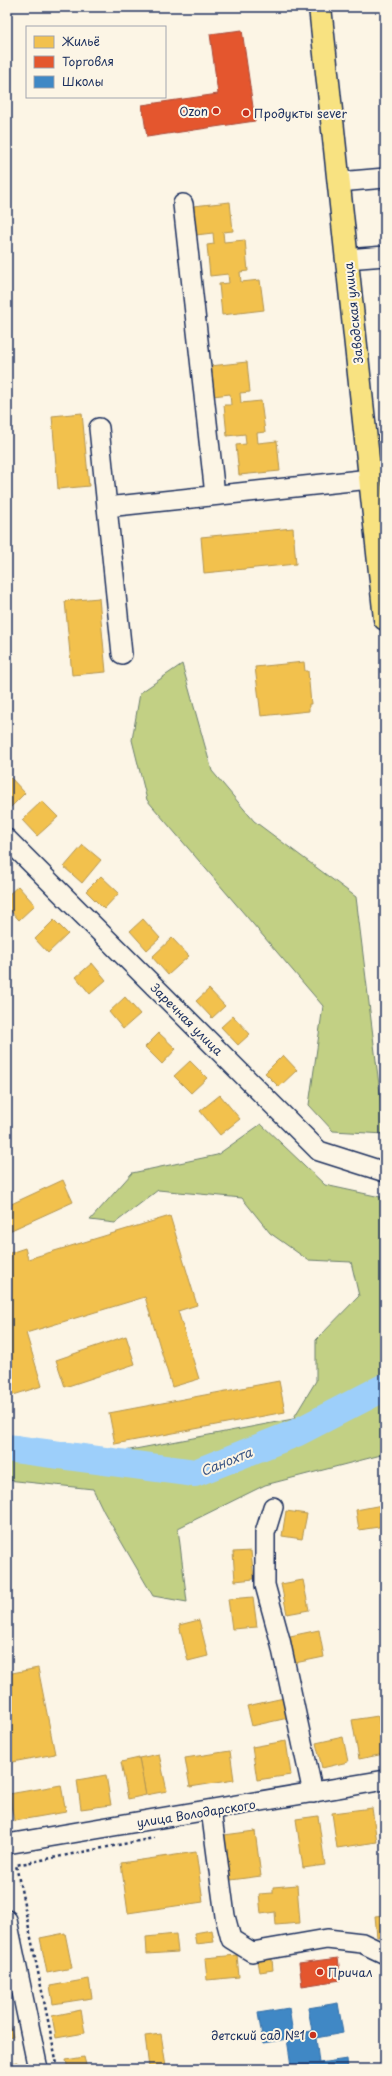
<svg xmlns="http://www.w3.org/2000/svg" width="392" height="2076" font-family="'Playpen Sans',sans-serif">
<rect width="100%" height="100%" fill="#fcf5e5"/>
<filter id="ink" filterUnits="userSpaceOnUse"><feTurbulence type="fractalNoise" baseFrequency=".025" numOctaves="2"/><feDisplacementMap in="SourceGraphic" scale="8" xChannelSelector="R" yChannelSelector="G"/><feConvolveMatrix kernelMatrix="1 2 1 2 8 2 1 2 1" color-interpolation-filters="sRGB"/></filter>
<g filter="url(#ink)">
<g fill="#c2d084" stroke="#6e8071">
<polygon points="182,664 212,771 254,821 356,897 385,1134 333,1131 309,1105 323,1006 147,800 132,740 140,693"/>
<polygon points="261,1124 325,1185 385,1198 385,1454 265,1485 178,1528 187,1602 153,1596 104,1512 93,1489 7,1480 7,1440 109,1454 293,1419 316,1381 316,1340 359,1296 351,1262 308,1260 270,1233 242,1198 158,1190 115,1223 90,1220 132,1173 217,1155"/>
</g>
<g fill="#f2c14e" stroke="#b29553">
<polygon points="230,202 233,231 223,232 224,242 245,240 248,271 240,272 241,282 260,280 264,310 222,315 219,284 229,283 228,274 210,276 207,245 214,244 213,233 196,235 193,206"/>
<polygon points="247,362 250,392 240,393 241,403 261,401 265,432 257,433 258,443 277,441 280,471 239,475 236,445 246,444 245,434 227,436 224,405 231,405 230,394 213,396 210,366"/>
<polygon points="82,413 89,486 58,489 52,416"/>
<polygon points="293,528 296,564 204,573 201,537"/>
<polygon points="99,598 106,672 72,675 65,601"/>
<polygon points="304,662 305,671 308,671 311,704 309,704 309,711 261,716 255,667"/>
<polygon points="11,778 25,793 10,808 7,805 7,781"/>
<polygon points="42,801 58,817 37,836 22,820"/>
<polygon points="83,845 101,860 82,883 64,867"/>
<polygon points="101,876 119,893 104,909 86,891"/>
<polygon points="18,886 35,905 19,920 7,907 7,896"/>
<polygon points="143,919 160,938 147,950 130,931"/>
<polygon points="54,920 68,934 48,953 35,939"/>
<polygon points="172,938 189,956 168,975 152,957"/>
<polygon points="92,963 106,980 90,994 76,977"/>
<polygon points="209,989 225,1006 212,1018 196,1001"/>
<polygon points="125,997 140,1014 123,1029 109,1012"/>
<polygon points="233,1016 250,1034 238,1045 221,1027"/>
<polygon points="159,1033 176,1049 162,1064 145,1047"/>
<polygon points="283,1055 297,1070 279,1087 265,1073"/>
<polygon points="190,1061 207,1078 191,1093 174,1076"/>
<polygon points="220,1095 240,1119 220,1135 200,1111"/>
<polygon points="63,1180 73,1202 7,1232 7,1206"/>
<polygon points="170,1216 197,1305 178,1311 199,1379 172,1387 145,1297 26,1333 42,1386 7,1397 7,1254 25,1248 28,1259"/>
<polygon points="126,1336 135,1364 65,1387 56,1360"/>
<polygon points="279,1381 285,1412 115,1444 109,1413"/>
<polygon points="382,1505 385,1526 359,1530 356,1510"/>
<polygon points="286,1511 307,1514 302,1539 282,1536"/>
<polygon points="251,1551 254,1579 235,1581 233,1552"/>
<polygon points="303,1580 309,1610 287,1614 281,1584"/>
<polygon points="253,1597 257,1627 232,1629 228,1599"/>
<polygon points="199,1620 208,1656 188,1661 179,1625"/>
<polygon points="319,1630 324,1657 295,1663 290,1636"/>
<polygon points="38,1668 55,1754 7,1763 7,1674"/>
<polygon points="284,1698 288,1718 252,1726 247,1706"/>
<polygon points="378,1716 384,1754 359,1759 352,1720"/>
<polygon points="343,1737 348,1762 322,1768 316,1743"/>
<polygon points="286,1741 291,1775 257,1780 252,1747"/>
<polygon points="230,1751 234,1780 190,1787 185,1758"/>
<polygon points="159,1754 167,1791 146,1795 139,1758"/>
<polygon points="139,1758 146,1795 128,1799 121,1762"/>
<polygon points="106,1775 111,1805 81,1809 77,1780"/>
<polygon points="61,1785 66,1812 14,1821 9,1794"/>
<polygon points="372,1808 377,1842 337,1848 332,1813"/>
<polygon points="318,1816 325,1865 303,1868 296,1819"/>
<polygon points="255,1831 261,1876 231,1880 224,1835"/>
<polygon points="196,1852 203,1902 128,1913 121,1863"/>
<polygon points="297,1885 300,1923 276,1925 275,1912 261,1914 259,1894 273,1893 273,1887"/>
<polygon points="385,1915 385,1936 377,1937 375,1916"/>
<polygon points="212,1930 214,1942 196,1944 194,1933"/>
<polygon points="65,1933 72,1968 47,1973 40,1938"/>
<polygon points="176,1934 178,1952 147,1954 146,1937"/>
<polygon points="237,1955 239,1977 207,1980 205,1958"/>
<polygon points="272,1959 273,1970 260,1972 258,1961"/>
<polygon points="89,1979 92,1998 53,2004 50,1986"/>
<polygon points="7,2010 13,2037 7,2038"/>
<polygon points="81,2010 85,2033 56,2038 52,2016"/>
<polygon points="161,2034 166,2066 149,2068 145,2036"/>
<polygon points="84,2057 87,2069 68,2069 66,2060"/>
<polygon points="17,2062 18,2069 7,2069 7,2064"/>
</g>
<g fill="#e4572e" stroke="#a84b3c">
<polygon points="242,30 255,121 147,137 142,105 218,94 210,34"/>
<polygon points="338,1958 341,1980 302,1986 299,1963"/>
</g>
<polygon fill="#3f88c5" stroke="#346da6" points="338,2003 343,2033 316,2038 319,2063 347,2059 348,2069 317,2069 317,2067 303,2069 272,2069 291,2066 287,2039 263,2043 258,2013 289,2008 293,2034 312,2031 308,2008"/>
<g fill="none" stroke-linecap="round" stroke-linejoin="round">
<polyline stroke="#9dcffa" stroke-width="28" points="7,1448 195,1473 296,1433 385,1387"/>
<g stroke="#1b2f5e" stroke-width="22">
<g id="minor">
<polyline points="339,182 385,178"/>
<polyline points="183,204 215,495"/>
<polyline points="347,259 385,256"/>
<polyline points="99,428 107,507"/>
<polyline points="122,654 107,507 370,479"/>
<polyline points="7,839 319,1151 385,1172"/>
<polyline points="273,1507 265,1533 265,1585 280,1640 313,1793"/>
<polyline points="211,1810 225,1916 231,1939 252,1952 327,1939 362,1943 385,1954"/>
<polyline points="7,1844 385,1780"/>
<polyline points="7,1920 38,2069"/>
</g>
</g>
<g stroke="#1b2f5e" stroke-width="25">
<polyline id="major" points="320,7 385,619"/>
</g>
<polyline stroke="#1b2f5e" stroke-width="2.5" stroke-dasharray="3 3" stroke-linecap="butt" points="58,2069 16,1865 154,1838"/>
<use href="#minor" stroke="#fcf5e5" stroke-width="19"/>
<use href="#major" stroke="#f8e281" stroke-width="22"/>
</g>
</g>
<g fill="#c8321e" stroke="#fcf5e5" stroke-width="1.5">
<circle cx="216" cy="111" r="4"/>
<circle cx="246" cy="113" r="4"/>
<circle cx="320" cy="1972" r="4"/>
<circle cx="313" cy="2035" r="4"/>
</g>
<g text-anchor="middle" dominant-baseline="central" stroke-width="4" stroke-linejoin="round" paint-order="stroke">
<g font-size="12" fill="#1b2f5e" stroke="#fcf5e5" text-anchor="end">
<text x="208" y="111">Ozon</text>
<text x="254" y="113" text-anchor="start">Продукты sever</text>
<text x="328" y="1972" text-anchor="start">Причал</text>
<text x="305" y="2035">детский сад №1</text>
</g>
<g font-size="12" fill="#1b2f5e" stroke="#fcf5e5">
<text transform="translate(353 313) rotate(-96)">Заводская улица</text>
<text transform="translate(187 1019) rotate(45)">Заречная улица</text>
<text transform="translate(196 1813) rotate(-9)">улица Володарского</text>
</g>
<g font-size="13" font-style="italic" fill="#3c5785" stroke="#fcf5e5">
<text transform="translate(226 1461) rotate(-22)">Санохта</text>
</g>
</g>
<rect width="392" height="2076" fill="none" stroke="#fcf5e5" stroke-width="24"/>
<rect x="12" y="12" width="368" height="2052" fill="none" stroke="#1b2f5e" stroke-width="1.5" filter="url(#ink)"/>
<rect x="26" y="26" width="140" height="72" fill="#fcf5e5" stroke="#a2a6af"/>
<rect x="34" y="36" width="20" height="12" fill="#f2c14e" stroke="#a2a6af"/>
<text x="62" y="46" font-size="12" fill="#1b2f5e">Жильё</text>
<rect x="34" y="56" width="20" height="12" fill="#e4572e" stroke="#a2a6af"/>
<text x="62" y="66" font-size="12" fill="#1b2f5e">Торговля</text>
<rect x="34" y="76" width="20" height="12" fill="#3f88c5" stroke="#a2a6af"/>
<text x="62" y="86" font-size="12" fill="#1b2f5e">Школы</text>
</svg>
